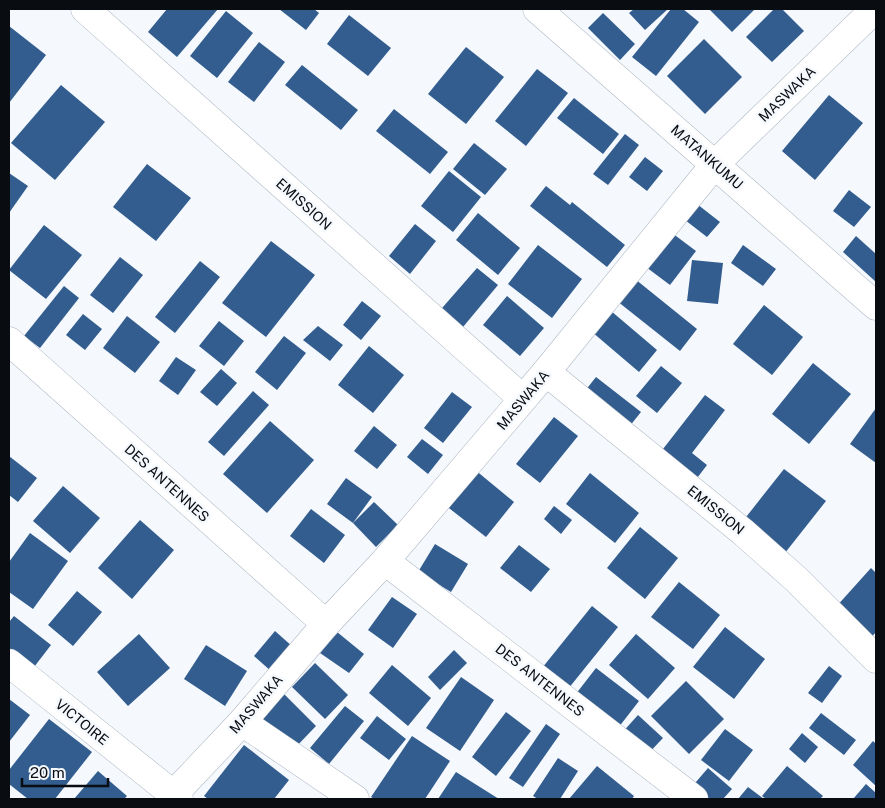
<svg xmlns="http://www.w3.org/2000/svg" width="885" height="808" font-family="'Public Sans',sans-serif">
<rect width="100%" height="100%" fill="#f5f9fe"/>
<g fill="#325d8e">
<polygon points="167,9 218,9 177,57 148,32"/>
<polygon points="279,9 314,9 319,13 306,30"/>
<polygon points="634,9 668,9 645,30 629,13"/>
<polygon points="671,9 683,9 699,22 656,76 632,57"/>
<polygon points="709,9 755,9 732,32"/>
<polygon points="774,9 782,9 804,31 772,62 746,37"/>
<polygon points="226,11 253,33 217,78 190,56"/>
<polygon points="603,13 635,44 620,60 588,28"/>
<polygon points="349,15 391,48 368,76 327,44"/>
<polygon points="9,26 46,55 9,103"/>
<polygon points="704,39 742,77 705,114 667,76"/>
<polygon points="259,42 285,62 254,102 228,82"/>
<polygon points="466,47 504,77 466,124 428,94"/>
<polygon points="302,65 358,110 341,130 285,85"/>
<polygon points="537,69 568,93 526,146 495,121"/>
<polygon points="61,85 105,122 55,180 11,143"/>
<polygon points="829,95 863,123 815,180 782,151"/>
<polygon points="574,98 619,134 603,154 557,118"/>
<polygon points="394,109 448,152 430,174 376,131"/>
<polygon points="625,134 639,145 608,185 593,174"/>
<polygon points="474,143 507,169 485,195 453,169"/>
<polygon points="645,157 663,171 647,191 629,177"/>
<polygon points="147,164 191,198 156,241 113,207"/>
<polygon points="449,171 481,197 453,232 421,206"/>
<polygon points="9,173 28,186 9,213"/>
<polygon points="546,186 570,205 572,202 625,245 607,267 530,206"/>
<polygon points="849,190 871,207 854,227 833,211"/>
<polygon points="697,204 720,222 707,237 685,220"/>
<polygon points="478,213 520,248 498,275 456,240"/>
<polygon points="415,224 436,241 410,274 389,256"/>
<polygon points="44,225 82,255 46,299 9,270"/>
<polygon points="672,233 696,251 670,285 646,267"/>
<polygon points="856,236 876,254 876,282 843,252"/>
<polygon points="271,241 315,275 266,337 222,303"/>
<polygon points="538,245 582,279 552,318 508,284"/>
<polygon points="743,245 776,269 763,286 731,263"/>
<polygon points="120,257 143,275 113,313 90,295"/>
<polygon points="692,260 723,263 718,304 687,301"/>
<polygon points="200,261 220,277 175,333 155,317"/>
<polygon points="477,268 498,285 458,333 436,315"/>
<polygon points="635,279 697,329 680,351 617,301"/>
<polygon points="64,286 79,298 40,348 24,336"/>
<polygon points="507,296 544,328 520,356 483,325"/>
<polygon points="362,301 381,316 361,340 343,325"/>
<polygon points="604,305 657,350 639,372 585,326"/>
<polygon points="764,305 803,337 772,375 733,344"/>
<polygon points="83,314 102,329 85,350 66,335"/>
<polygon points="127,316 160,342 135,373 103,348"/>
<polygon points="219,321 244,341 224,366 199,346"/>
<polygon points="318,326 343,345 330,361 303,340"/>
<polygon points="284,336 306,353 277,390 255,372"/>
<polygon points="369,346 404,375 373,413 338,385"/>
<polygon points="176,357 196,370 178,395 159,381"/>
<polygon points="813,363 851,394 809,444 772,414"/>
<polygon points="661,366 682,383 657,413 636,396"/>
<polygon points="221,369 237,383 217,406 200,392"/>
<polygon points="596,377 641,412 625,432 581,396"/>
<polygon points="253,391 269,405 224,456 208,442"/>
<polygon points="452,392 472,407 443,443 424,428"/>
<polygon points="705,395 725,410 692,453 707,465 691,486 656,458"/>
<polygon points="876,408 876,463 850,444"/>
<polygon points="554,417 578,436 540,483 516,464"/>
<polygon points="270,421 314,460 267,513 223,474"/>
<polygon points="374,426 397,445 377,469 354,451"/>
<polygon points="422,439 443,455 428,474 407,457"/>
<polygon points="9,456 37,478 18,502 9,495"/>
<polygon points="474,469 514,502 486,537 445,505"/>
<polygon points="784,469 826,501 781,558 739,526"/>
<polygon points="590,473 639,513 615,543 566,504"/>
<polygon points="346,478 372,497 353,523 327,504"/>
<polygon points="63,486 100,518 70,553 33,521"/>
<polygon points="374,502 398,525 376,547 353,523"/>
<polygon points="554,506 572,520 561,534 544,519"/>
<polygon points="311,509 345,535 324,563 290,536"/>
<polygon points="140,520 174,550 132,599 98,568"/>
<polygon points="640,527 678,558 645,599 607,568"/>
<polygon points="30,533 68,561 33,609 9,592 9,562"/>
<polygon points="435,544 468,564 451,592 418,572"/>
<polygon points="519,545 550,569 531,592 500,568"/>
<polygon points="871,568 876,573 876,632 869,640 835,608"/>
<polygon points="679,582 720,615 693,649 651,617"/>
<polygon points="77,591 102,612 73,646 48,625"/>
<polygon points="392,597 417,614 393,648 368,630"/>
<polygon points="592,606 618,627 564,694 538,673"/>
<polygon points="14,616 51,645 31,671 9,653 9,622"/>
<polygon points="725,627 765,659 734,699 693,667"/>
<polygon points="275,631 293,647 272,672 254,656"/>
<polygon points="337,632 364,654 349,673 320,653"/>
<polygon points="139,634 170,668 128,706 97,672"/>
<polygon points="636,634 675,668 648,699 609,665"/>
<polygon points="206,645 247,671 225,706 184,679"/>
<polygon points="454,650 467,663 440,690 428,677"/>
<polygon points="315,663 348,695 325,719 292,687"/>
<polygon points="392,665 431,698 408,726 369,693"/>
<polygon points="829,666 842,676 822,703 808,693"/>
<polygon points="596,668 639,701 615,732 572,699"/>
<polygon points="461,677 494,700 460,751 426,728"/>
<polygon points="686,681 724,719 689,754 651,716"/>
<polygon points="277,687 316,726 293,750 253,711"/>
<polygon points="9,699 30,715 9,742"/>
<polygon points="345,706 364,721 329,764 310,748"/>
<polygon points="506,712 531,731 496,776 472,757"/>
<polygon points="821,713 856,740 844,755 809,728"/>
<polygon points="638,715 663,738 645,757 620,735"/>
<polygon points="377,716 406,739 389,760 360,738"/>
<polygon points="49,719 92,752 55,799 28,799 9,784 9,770"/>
<polygon points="546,724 560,734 523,787 509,778"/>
<polygon points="725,729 753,750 729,781 701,760"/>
<polygon points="802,733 818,747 805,763 789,749"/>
<polygon points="412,736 450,761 425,799 374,799 371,797"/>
<polygon points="873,741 876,744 876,786 853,765"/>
<polygon points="244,745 289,780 274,799 208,799 204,796"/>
<polygon points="558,758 578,771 560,799 538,799 533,796"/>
<polygon points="597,766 634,796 632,799 569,799"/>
<polygon points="787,766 823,796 820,799 766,799 762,796"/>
<polygon points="708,768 732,789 723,799 702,799 690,789"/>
<polygon points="98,771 127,796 124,799 74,799"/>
<polygon points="456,772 499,799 438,799"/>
<polygon points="866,784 876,793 876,799 853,799"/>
<polygon points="748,787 764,799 738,799"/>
</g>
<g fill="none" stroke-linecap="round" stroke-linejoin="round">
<g stroke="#adb6c1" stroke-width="29">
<g id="minor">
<polyline points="85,9 523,399"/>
<polyline points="537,9 876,306"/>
<polyline points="9,341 326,624"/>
<polyline points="546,372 743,532 797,580 876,659"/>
<polyline points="385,561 694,799"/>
<polyline points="9,663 179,799"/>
<polyline points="242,722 355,799"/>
<polyline points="173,795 242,722 326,624 385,561 546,372 715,164 875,9"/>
</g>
</g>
<use href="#minor" stroke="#fff" stroke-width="28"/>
</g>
<g text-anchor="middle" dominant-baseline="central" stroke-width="5" stroke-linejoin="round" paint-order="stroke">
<g font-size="14" fill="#090c10" stroke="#f5f9fe">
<text transform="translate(787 94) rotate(-44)">MASWAKA</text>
<text transform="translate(707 157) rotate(41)">MATANKUMU</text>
<text transform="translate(304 204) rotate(42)">EMISSION</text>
<text transform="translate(523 400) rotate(-50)">MASWAKA</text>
<text transform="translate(167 483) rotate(42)">DES ANTENNES</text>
<text transform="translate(716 510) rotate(39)">EMISSION</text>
<text transform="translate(540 680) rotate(38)">DES ANTENNES</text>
<text transform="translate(256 704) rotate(-49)">MASWAKA</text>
<text transform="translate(82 722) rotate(39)">VICTOIRE</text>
</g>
</g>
<rect width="885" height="808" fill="none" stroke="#090c10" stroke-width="20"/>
<path d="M22 778v8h86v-8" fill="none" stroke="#090c10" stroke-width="2.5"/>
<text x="30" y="778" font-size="15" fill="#090c10" stroke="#f5f9fe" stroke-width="4" paint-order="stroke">20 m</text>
</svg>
